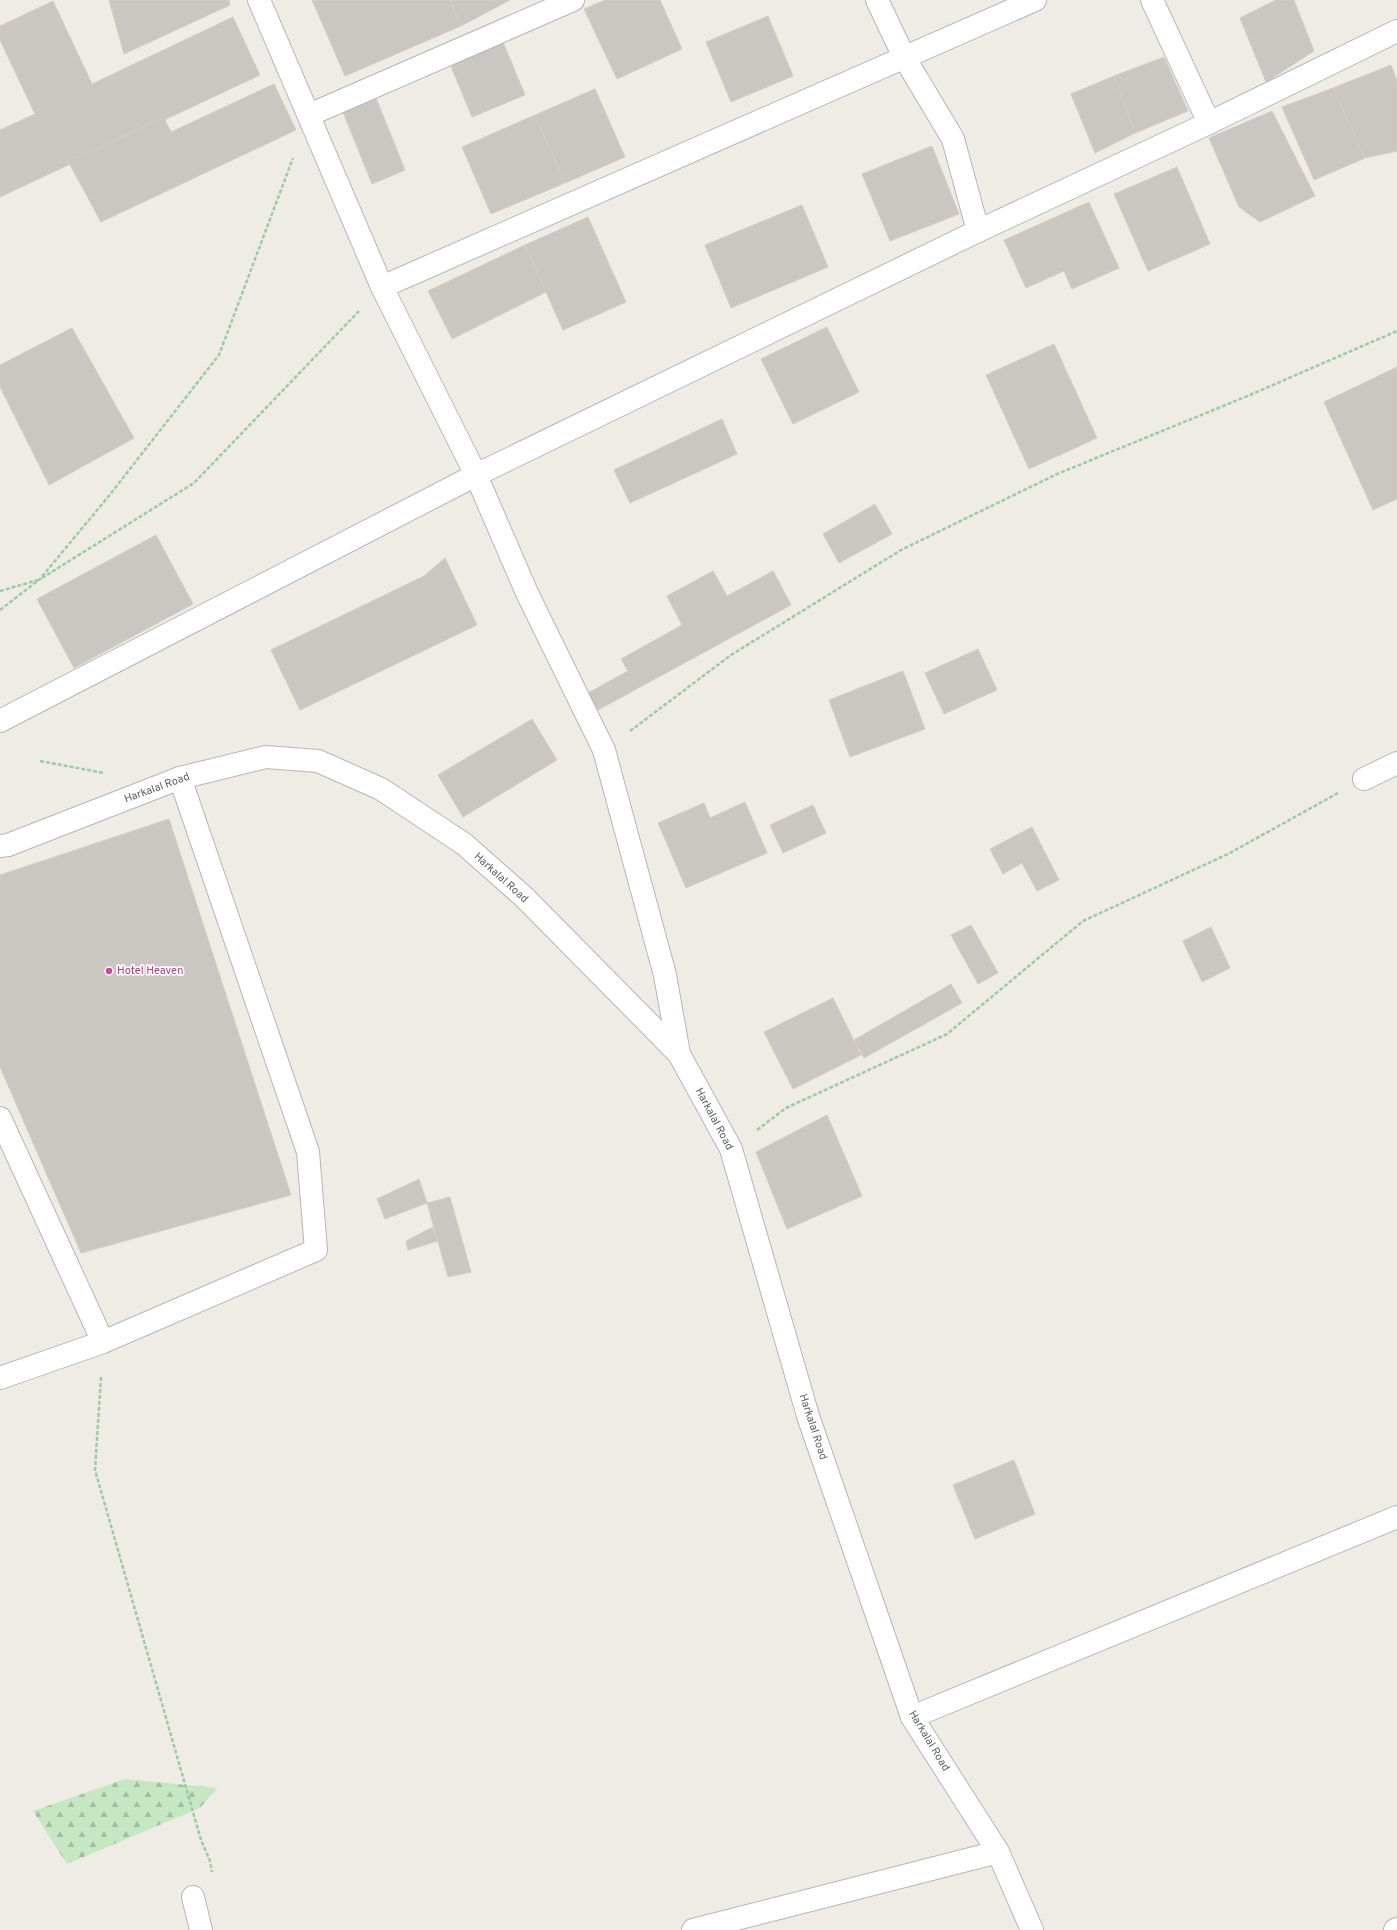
<svg xmlns="http://www.w3.org/2000/svg" width="1397" height="1930" font-family="Overpass,sans-serif">
<defs>
<pattern id="forest-firs" width="22" height="20" patternUnits="userSpaceOnUse"><rect width="22" height="20" fill="#c5e7c1"/><path d="M5 1l3.5 6h-7zM16 11l3.5 6h-7z" fill="#a3bfa1"/></pattern>
</defs>
<rect width="100%" height="100%" fill="#efece5"/>
<polygon fill="url(#forest-firs)" points="125,1779 217,1788 200,1808 67,1864 33,1811"/>
<g fill="#cac7c2" stroke="#d4cdc3">
<polygon points="109,0 229,0 230,5 124,54"/>
<polygon points="312,0 450,0 461,26 345,76"/>
<polygon points="450,0 510,0 461,26"/>
<polygon points="605,0 660,0 682,49 617,79 584,9"/>
<polygon points="1276,0 1294,0 1314,51 1266,82 1240,18"/>
<polygon points="53,1 92,84 233,17 260,75 0,197 0,130 35,114 0,40 0,26"/>
<polygon points="768,16 793,76 731,102 706,42"/>
<polygon points="503,42 525,95 472,117 450,64"/>
<polygon points="1164,57 1188,111 1135,133 1114,76"/>
<polygon points="1391,65 1397,81 1397,151 1365,158 1333,88"/>
<polygon points="1114,76 1135,133 1095,153 1071,94"/>
<polygon points="274,84 296,130 101,222 68,161 164,118 171,132"/>
<polygon points="1333,88 1365,158 1314,180 1282,107"/>
<polygon points="595,89 625,157 565,183 535,115"/>
<polygon points="376,98 405,170 372,184 343,112"/>
<polygon points="1272,111 1315,196 1260,222 1239,207 1209,138"/>
<polygon points="535,115 565,183 491,214 462,147"/>
<polygon points="932,146 959,214 890,241 862,174"/>
<polygon points="1177,167 1210,244 1148,271 1114,194"/>
<polygon points="1089,202 1119,268 1072,289 1064,271 1026,288 1004,240"/>
<polygon points="802,205 828,267 731,308 705,245"/>
<polygon points="588,217 626,302 563,330 525,245"/>
<polygon points="525,245 546,292 452,339 428,291"/>
<polygon points="827,327 859,392 793,424 761,359"/>
<polygon points="72,328 134,438 49,485 0,387 0,365"/>
<polygon points="1054,344 1097,438 1029,469 986,375"/>
<polygon points="1397,367 1397,499 1373,510 1324,402"/>
<polygon points="722,419 737,454 630,503 614,470"/>
<polygon points="875,504 892,534 839,563 823,534"/>
<polygon points="156,535 193,604 74,668 37,599"/>
<polygon points="445,558 477,625 300,710 271,650 424,576"/>
<polygon points="713,571 727,596 773,571 791,605 598,710 588,693 628,671 621,659 682,625 667,596"/>
<polygon points="978,649 997,690 944,714 925,673"/>
<polygon points="903,671 925,729 850,757 829,700"/>
<polygon points="532,719 557,760 463,817 438,775"/>
<polygon points="745,802 767,853 686,888 658,823 704,803 710,818"/>
<polygon points="813,805 826,833 783,853 770,825"/>
<polygon points="169,819 291,1195 81,1253 0,1067 0,875"/>
<polygon points="1032,827 1059,880 1037,891 1022,863 1003,874 990,849"/>
<polygon points="971,925 998,973 978,984 951,935"/>
<polygon points="1211,927 1230,968 1202,982 1183,941"/>
<polygon points="951,984 962,1003 864,1058 854,1040"/>
<polygon points="833,998 861,1055 793,1089 764,1032"/>
<polygon points="827,1115 862,1196 787,1229 756,1152"/>
<polygon points="419,1179 427,1203 385,1219 377,1199"/>
<polygon points="450,1197 471,1272 448,1277 427,1203"/>
<polygon points="433,1227 438,1241 408,1250 406,1241"/>
<polygon points="1014,1460 1035,1514 975,1539 953,1485"/>
</g>
<g fill="none" stroke-linecap="round" stroke-linejoin="round">
<g stroke="#b2b6ba" stroke-width="24">
<g id="minor">
<polyline points="259,0 382,287 476,475 527,593 604,750 665,975 679,1054"/>
<polyline points="877,0 904,57 953,139 978,231"/>
<polyline points="1152,0 1209,123"/>
<polyline points="309,115 573,0"/>
<polyline points="382,287 1035,0"/>
<polyline points="0,721 476,475 978,231 1209,123 1397,31"/>
<polyline points="1364,779 1397,763"/>
<polyline points="0,846 8,845 180,778 266,757 318,761 381,789 464,844 524,897 679,1054 731,1149 808,1416 912,1717 998,1852 1032,1930"/>
<polyline points="0,1118 103,1342"/>
<polyline points="0,1378 103,1342 316,1250 308,1152 180,778"/>
<polyline points="912,1717 1397,1517"/>
<polyline points="193,1897 201,1930"/>
<polyline points="693,1930 998,1852"/>
<polyline points="1395,1930 1397,1929"/>
</g>
</g>
<g stroke="#9bcba4" stroke-width="2.5" stroke-dasharray="4 2" stroke-linecap="butt">
<polyline points="42,578 194,483 359,311"/>
<polyline points="0,591 38,580"/>
<polyline points="0,610 40,579 108,497 219,355 293,158"/>
<polyline points="630,731 731,655 901,550 1057,474 1250,395 1397,331"/>
<polyline points="40,761 104,773"/>
<polyline points="757,1130 786,1108 947,1034 1083,921 1228,854 1338,793"/>
<polyline points="101,1377 95,1470 201,1840 210,1861 212,1872"/>
</g>
<use href="#minor" stroke="#fff" stroke-width="22"/>
</g>
<circle fill="#d1479c" stroke="#fff" stroke-width="1.5" cx="109" cy="971" r="4"/>
<g text-anchor="middle" dominant-baseline="central" stroke-width="3.5" stroke-linejoin="round" paint-order="stroke">
<g font-size="11" fill="#5d6266" stroke="#fff">
<text transform="translate(157 788) rotate(-20)">Harkalal Road</text>
<text transform="translate(501 878) rotate(42)">Harkalal Road</text>
<text transform="translate(714 1119) rotate(62)">Harkalal Road</text>
<text transform="translate(813 1427) rotate(72)">Harkalal Road</text>
<text transform="translate(929 1741) rotate(59)">Harkalal Road</text>
</g>
<g font-size="11" fill="#b23c85" stroke="#fff" text-anchor="start">
<text x="117" y="971">Hotel Heaven</text>
</g>
</g>
</svg>
